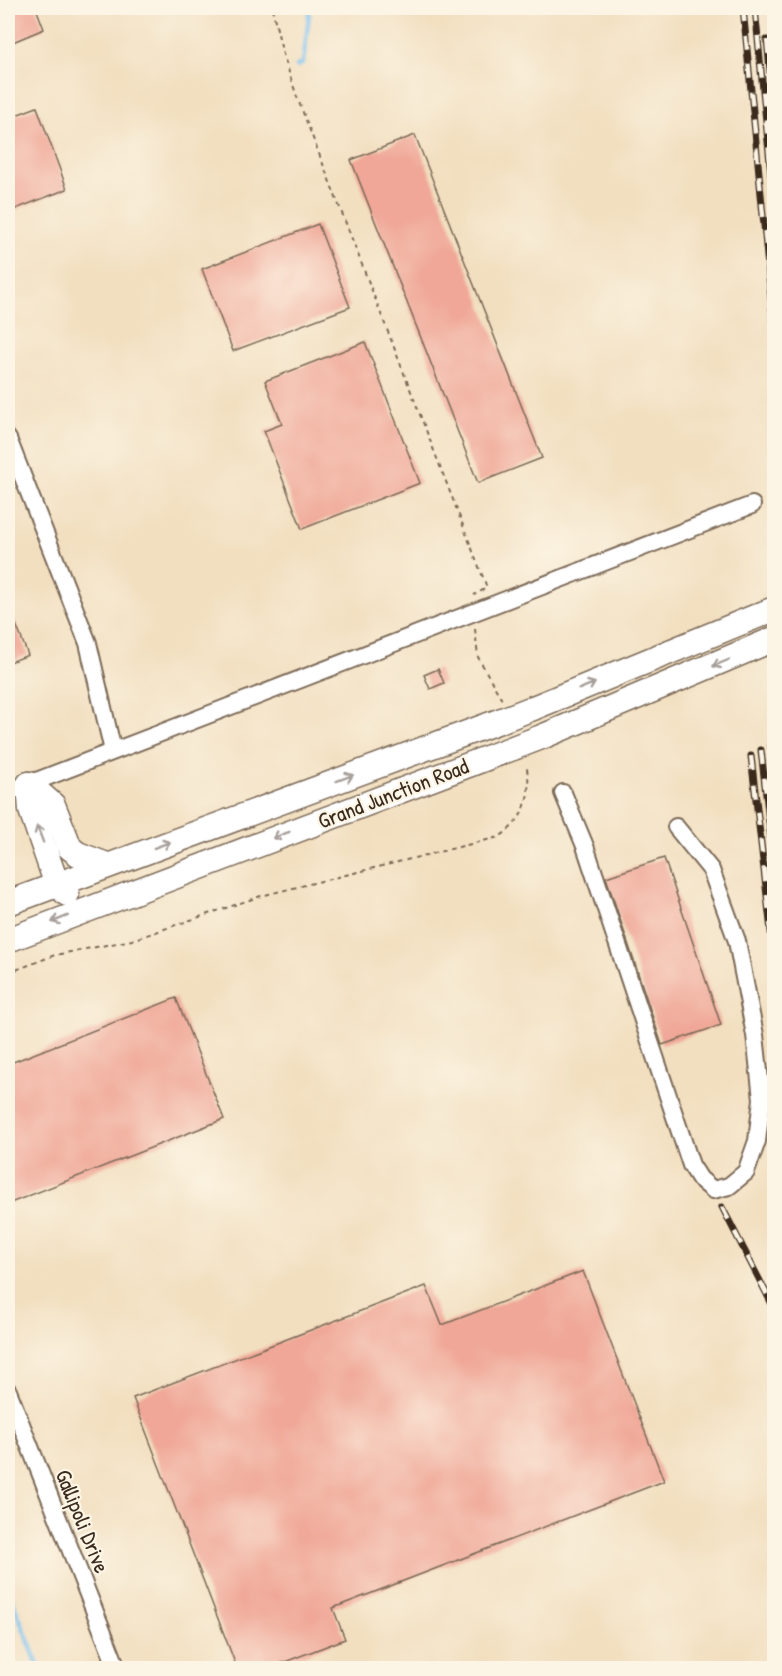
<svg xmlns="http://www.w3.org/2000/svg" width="782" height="1676" font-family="'Patrick Hand',sans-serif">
<rect width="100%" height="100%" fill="#fcf5e5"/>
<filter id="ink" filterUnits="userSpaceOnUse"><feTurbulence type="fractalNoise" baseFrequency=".0167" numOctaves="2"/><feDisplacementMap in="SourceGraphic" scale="12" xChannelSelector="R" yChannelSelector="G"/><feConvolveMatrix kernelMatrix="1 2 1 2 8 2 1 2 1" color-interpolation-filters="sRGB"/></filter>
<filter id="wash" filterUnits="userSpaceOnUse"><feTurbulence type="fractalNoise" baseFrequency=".008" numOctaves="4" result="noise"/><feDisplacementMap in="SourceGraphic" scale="24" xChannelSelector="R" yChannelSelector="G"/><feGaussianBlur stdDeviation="1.35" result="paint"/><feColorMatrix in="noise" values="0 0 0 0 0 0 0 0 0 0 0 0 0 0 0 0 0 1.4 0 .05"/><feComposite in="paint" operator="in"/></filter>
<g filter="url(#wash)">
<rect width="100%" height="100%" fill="#f2dfc0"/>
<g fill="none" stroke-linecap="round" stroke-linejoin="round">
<g stroke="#76c0ef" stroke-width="4.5">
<polyline points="297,66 303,63 310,8"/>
<polyline points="8,1589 39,1668"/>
</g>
</g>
<g id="blocks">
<g fill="#f0a797">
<polygon points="8,8 36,8 44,29 8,44"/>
<polygon points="37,107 67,189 8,212 8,118"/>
<polygon points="415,135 542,458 478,483 351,160"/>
<polygon points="318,224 350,307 233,351 202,269"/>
<polygon points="365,342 420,483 302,529 264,431 282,424 265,381"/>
<polygon points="8,604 28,655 8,663"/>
<polygon points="438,669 444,683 430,689 424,675"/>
<polygon points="664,858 721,1025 662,1045 606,877"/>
<polygon points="176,998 224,1119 8,1204 8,1064"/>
<polygon points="583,1271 664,1481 333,1608 345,1639 269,1668 237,1668 133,1398 426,1286 442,1325"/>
</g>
</g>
</g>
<g filter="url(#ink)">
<use href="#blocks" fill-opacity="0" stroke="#7b6957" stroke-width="1.5"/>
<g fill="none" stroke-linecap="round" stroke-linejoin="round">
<g stroke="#7b6957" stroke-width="20">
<g id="minor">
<polyline points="8,439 88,643 113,751"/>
<polyline points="8,792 752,505"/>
<polyline points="563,793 585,846 691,1165 700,1179 713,1190 729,1186 746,1172 757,1141 762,1099 755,1035 737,941 711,870 676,827"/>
<polyline points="8,1391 117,1668"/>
</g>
</g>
<g stroke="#7b6957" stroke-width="27">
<g id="highway">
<polyline points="533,708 774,609"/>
<polyline points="544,736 774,639"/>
<polyline points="29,784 31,810 57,885 67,894"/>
<polyline points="29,784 53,805 70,848 78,854 107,865"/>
<polyline points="8,903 502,720"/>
<polyline points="8,940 513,748"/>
</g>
</g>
<g stroke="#7b6957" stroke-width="2" stroke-dasharray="4.5 4.5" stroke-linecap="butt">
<polyline points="272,8 282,51 297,97 486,585 485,589 474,595"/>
<polyline points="475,629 478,657 502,700"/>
<path d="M 8,973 L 55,955 L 132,940 L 261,896 L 499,837 C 525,820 533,795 526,764"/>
</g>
<use href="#minor" stroke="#fff" stroke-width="16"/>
<use href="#highway" stroke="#fff" stroke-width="24"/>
<g stroke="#3b2a1e" stroke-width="7">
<g id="rail">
<polyline points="743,8 774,329"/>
<polyline points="755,8 774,204"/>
<polyline points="767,40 774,109"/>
<polyline points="771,745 774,772"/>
<polyline points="761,750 774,864"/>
<polyline points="751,756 774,957"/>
<polyline points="722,1207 774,1308"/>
</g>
</g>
<use href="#rail" stroke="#fcf5e5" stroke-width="4.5" stroke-dasharray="14" stroke-linecap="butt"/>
<g stroke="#7b6957" stroke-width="27" stroke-linecap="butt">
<g id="highway-bridge">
<polyline points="502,720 533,708"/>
<polyline points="513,748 544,736"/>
</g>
</g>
<use href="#highway-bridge" stroke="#fff" stroke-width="24"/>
</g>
<defs><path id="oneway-shaft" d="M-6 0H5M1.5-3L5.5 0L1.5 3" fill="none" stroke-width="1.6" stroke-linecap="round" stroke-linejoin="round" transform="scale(1.5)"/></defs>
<g stroke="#a79f9a">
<use href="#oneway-shaft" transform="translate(721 663) rotate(157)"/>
<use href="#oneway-shaft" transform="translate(587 686) rotate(-22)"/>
<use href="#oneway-shaft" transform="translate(345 778) rotate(-20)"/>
<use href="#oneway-shaft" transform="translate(40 834) rotate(-111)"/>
<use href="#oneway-shaft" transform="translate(281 835) rotate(159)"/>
<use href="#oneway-shaft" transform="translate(162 845) rotate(-20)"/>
<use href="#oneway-shaft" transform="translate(60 919) rotate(158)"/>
</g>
</g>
<g text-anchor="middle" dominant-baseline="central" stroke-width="4.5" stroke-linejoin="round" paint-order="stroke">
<g font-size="22" fill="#3b2a1e" stroke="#fcf5e5">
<text transform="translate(393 793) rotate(-21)">Grand Junction Road</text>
<text transform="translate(83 1521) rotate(68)">Gallipoli Drive</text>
</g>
</g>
<rect width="782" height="1676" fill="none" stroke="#fcf5e5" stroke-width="30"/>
</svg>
